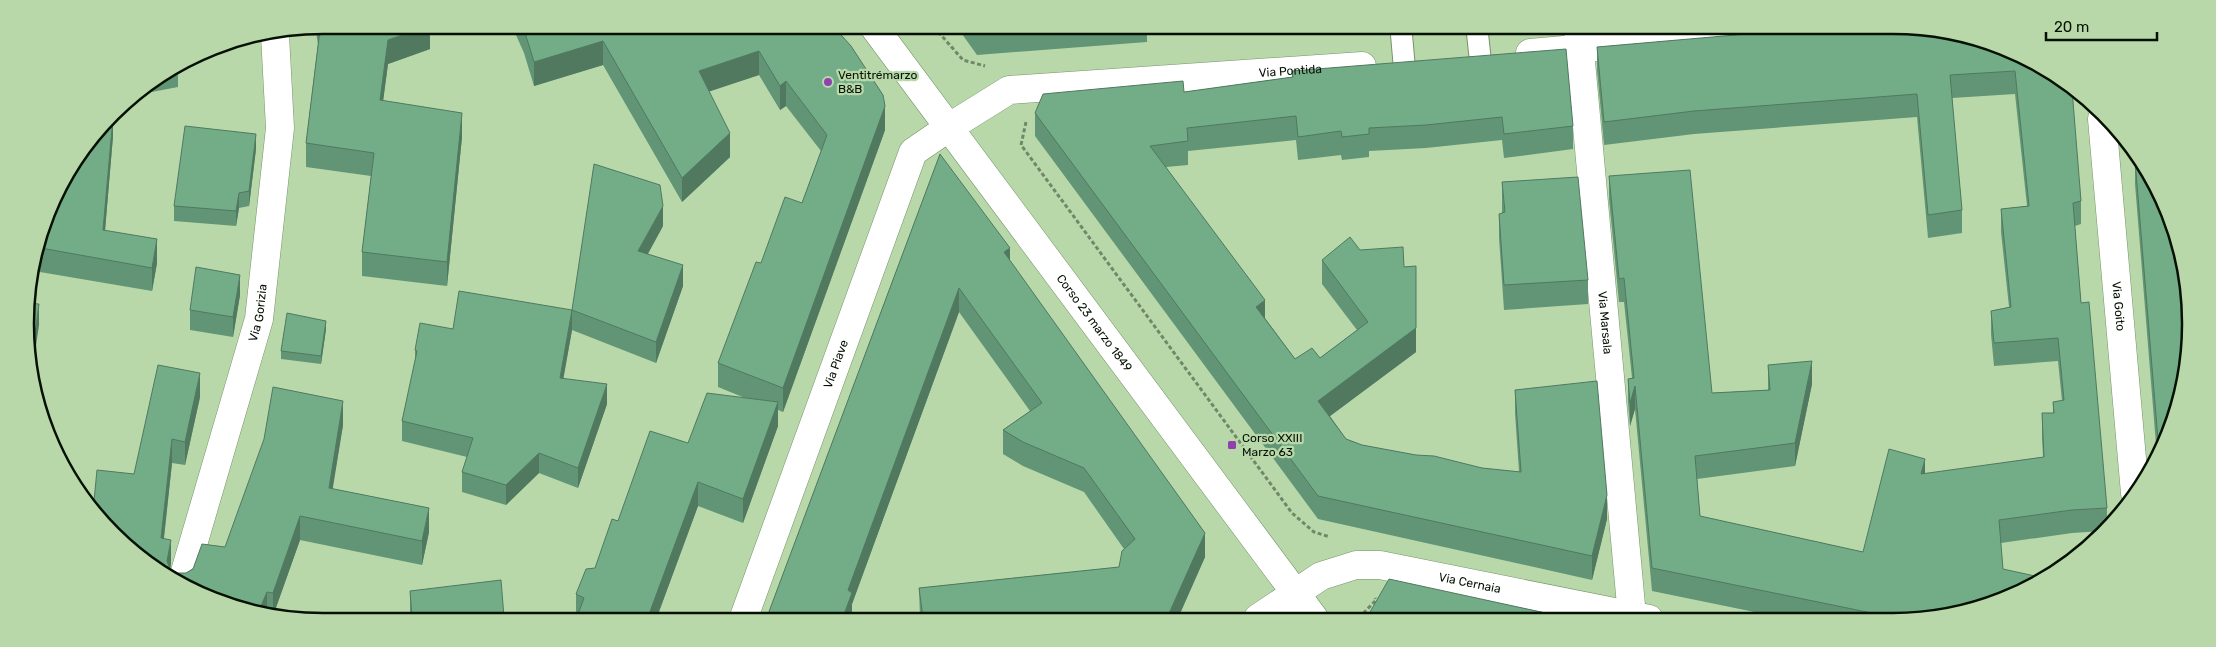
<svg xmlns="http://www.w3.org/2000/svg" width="2216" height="647" font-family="Rubik,sans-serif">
<rect width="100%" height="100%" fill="#b8d8aa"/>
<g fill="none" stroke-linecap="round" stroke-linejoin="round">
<g stroke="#769469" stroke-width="23">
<g id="lane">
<polyline points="1401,29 1404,63"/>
<polyline points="1477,29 1480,57"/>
</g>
</g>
<g stroke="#769469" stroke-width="29">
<g id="street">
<path id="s1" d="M 1578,29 L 1632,616"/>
<polyline points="1530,53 1792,30"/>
<path id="s2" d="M 2102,119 L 2135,493"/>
<path id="s3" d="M 182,582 L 259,319 L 280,128 L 275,35"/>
<path id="s4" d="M 744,617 L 913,152 L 948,128 L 1009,90 L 1362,66"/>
<path id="s5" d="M 1258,618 L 1321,576 L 1356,565 L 1380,565 L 1649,619"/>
</g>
</g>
<g stroke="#769469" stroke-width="29">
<g id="secondary">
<path id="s6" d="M 874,27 L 1314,618"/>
</g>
</g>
<g stroke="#708867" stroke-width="3" stroke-dasharray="4 2.5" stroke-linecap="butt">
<polyline points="934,27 963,60 985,66"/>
<polyline points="1026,122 1021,145 1030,157 1292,513 1314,532 1330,537"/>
<polyline points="1359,618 1376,600 1375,598"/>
</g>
<use href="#lane" stroke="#fff" stroke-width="21"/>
<use href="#street" stroke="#fff" stroke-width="28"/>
<use href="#secondary" stroke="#fff" stroke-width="28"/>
</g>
<g fill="#629575">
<polygon points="324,25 430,49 388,64 383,101 462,137 447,286 362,276 362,252 371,176 306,167 306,143 318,44 315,27"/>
<polygon points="512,26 605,26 608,34 834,27 885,130 783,412 778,410 778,426 743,523 698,506 657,617 576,617 576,594 595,568 618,521 688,443 745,398 718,387 718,363 761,263 802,203 821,151 786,106 780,110 759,75 709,91 730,157 682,202 603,65 534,86 524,53"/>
<polygon points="957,27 1147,28 1147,42 977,55"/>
<polygon points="1793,30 2058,75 2081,201 2081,224 2075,226 2081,303 2107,508 2107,526 2103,531 2072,533 2001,543 1931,619 1789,619 1652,591 1635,409 1630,426 1628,402 1628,379 1632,378 1624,302 1619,302 1609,199 1609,176 1712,393 1768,390 1768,365 1812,384 1795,466 1697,479 1700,516 1863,552 1925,474 2043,457 2042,437 2042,413 2053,413 2053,402 2062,401 2058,361 1994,366 1991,334 1991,311 2009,307 2001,232 2001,209 2027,206 2015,94 1952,98 1962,210 1962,233 1928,238 1917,117 1694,134 1604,145 1597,70 1597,47"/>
<polygon points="178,67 178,87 131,96"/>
<polygon points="1292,71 1573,126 1573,149 1504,158 1502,140 1426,148 1369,151 1369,157 1342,160 1341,155 1298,160 1296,140 1188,151 1188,165 1166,167 1265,318 1295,359 1320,358 1357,330 1322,284 1322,260 1360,250 1404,267 1416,266 1416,352 1330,416 1346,439 1362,445 1482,468 1519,472 1515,413 1515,390 1607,519 1592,580 1318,519 1035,136 1035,113 1292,77"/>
<polygon points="113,136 105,230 157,263 152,291 34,271 56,191"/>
<polygon points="256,149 249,206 239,208 236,226 174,221 174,206"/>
<polygon points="940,154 1010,261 1205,557 1178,618 920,618 919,588 1119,567 1124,549 1084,492 1023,466 1003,454 1003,430 1030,411 959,312 852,604 852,617 767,617"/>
<polygon points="2141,158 2185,265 2185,381 2157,457 2135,184 2135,160 2141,159"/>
<polygon points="1502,182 1588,280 1588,304 1504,310 1499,238 1499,214 1502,213"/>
<polygon points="663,226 648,254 683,286 656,363 572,330 563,378 607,404 578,488 539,473 506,505 462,492 462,472 467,457 402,441 402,421 415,362 415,350 453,329 572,310"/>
<polygon points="240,295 233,337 190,330 190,310"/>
<polygon points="326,329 321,364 281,359 281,351"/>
<polygon points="200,397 185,465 172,463 164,539 171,564 170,568 178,573 186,573 225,547 343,425 332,489 429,532 422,565 300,540 273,616 266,616 158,572 134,474"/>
<polygon points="410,591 504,617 410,617"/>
<polygon points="1370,612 1573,619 1370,618"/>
</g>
<g fill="#50795f">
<polygon points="430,25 430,49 388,64 380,124 380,100 388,40"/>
<polygon points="603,41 603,65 534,86 534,62"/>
<polygon points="759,51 759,75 699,95 699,71"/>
<polygon points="786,81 786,106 780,110 780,86"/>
<polygon points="885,106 885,130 783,412 783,388"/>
<polygon points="462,113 462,137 447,286 447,262"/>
<polygon points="113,117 113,136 103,254 103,230"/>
<polygon points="730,133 730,157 682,202 682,178"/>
<polygon points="256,134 256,149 249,206 249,191"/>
<polygon points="239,193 239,208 236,226 236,211"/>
<polygon points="663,206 663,226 638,271 638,251"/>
<polygon points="157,239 157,263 152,291 152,268"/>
<polygon points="1010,248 1010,272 1004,252"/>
<polygon points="683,265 683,286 656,363 656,342"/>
<polygon points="240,275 240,295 233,337 233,317"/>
<polygon points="959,288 959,312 852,604 852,617 843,617 848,590"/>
<polygon points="1265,300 1265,323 1256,307"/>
<polygon points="39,304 39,325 32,373 32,356"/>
<polygon points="572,310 572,330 560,398 560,378"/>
<polygon points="326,321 326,329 321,364 321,356"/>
<polygon points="1416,328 1416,352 1318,425 1318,401"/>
<polygon points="1812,361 1812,384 1795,466 1795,443"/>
<polygon points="200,373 200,397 185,465 185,442"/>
<polygon points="607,384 607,404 578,488 578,468"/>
<polygon points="1635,386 1635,409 1630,426 1630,403"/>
<polygon points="343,401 343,425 329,512 329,488"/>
<polygon points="778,402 778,426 743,523 743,499"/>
<polygon points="172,439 172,463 161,562 161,538"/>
<polygon points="539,453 539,473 506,505 506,485"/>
<polygon points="1925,459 1925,482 1921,474"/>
<polygon points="698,482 698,506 657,617 648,617"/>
<polygon points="1607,495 1607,519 1592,580 1592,556"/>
<polygon points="429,508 429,532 422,565 422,541"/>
<polygon points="300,516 300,540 273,616 273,593"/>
<polygon points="1205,533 1205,557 1178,618 1167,618"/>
<polygon points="171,540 171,564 169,576 167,561"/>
<polygon points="267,592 267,616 266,616 258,613"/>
</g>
<g fill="#72ad88" stroke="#50795f">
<polygon points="324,25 430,25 388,40 380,100 462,113 447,262 362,252 374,153 306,143 320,30 319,26"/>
<polygon points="523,26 605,26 608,34 628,26 834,27 851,46 883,95 885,106 783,388 718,363 756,262 761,263 785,197 802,203 827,135 786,81 780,86 759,51 699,71 730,133 682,178 603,41 534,62"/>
<polygon points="974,27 1022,27 977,31"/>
<polygon points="1793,30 1950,31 2058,75 2072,89 2081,201 2073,203 2081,303 2089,302 2107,508 2072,510 1999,520 2003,569 2044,578 2024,591 1931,619 1901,619 1652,568 1635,386 1630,403 1628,379 1634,378 1624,278 1619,279 1609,176 1690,170 1712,393 1770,390 1768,365 1812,361 1795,443 1695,456 1700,516 1863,552 1889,449 1925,459 1921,474 2044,457 2042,413 2054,413 2053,402 2064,400 2058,338 1994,343 1991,311 2011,307 2001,209 2029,206 2015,71 1950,75 1962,210 1928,215 1917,94 1694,111 1604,122 1597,47"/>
<polygon points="1566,49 1573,126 1504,134 1502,117 1426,125 1369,128 1369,134 1342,137 1341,131 1298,137 1296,116 1187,128 1188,141 1150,146 1265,300 1256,307 1295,359 1312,348 1320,358 1368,322 1322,260 1350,237 1360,250 1403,247 1404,267 1416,266 1416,328 1318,401 1346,439 1362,445 1416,455 1434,456 1482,468 1521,472 1515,390 1597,381 1607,495 1592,556 1318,496 1035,113 1043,94 1183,81 1184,92 1293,77 1292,71"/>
<polygon points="113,117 103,230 157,239 152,268 41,248 56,191"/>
<polygon points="185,126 256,134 249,191 239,193 236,211 174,206"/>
<polygon points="940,154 1010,248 1004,252 1205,533 1167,618 923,618 919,588 1119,567 1122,551 1135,539 1084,468 1023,442 1003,430 1042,403 959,288 848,590 852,593 843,617 767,617"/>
<polygon points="2141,159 2185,265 2185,381 2159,452 2135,160"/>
<polygon points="594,164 660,185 663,206 638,251 683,265 656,342 572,310"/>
<polygon points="1578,177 1588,280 1504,285 1499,214 1505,212 1502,182"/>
<polygon points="196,267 240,275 233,317 190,310"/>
<polygon points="459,291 572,310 560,378 607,384 578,468 539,453 506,485 462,472 473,438 402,421 417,351 415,350 420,323 453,329"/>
<polygon points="26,303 39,304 32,356 31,356"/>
<polygon points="287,313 326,321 321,356 281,351"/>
<polygon points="158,365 200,373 185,442 172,439 161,538 171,540 167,561 170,569 178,573 186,573 193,569 202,544 225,547 264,439 273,387 343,401 329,488 429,508 422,541 300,516 273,593 267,592 258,613 158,572 93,511 97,470 134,474"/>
<polygon points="707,393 778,402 743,499 698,482 648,617 577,617 584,598 576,594 586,569 595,568 612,519 618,521 650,431 688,443"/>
<polygon points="1389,579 1573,619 1374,618 1370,612"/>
<polygon points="501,580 504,617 412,617 410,591"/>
</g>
<g fill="#9240af" stroke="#b8d8aa" stroke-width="2">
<circle cx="828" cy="82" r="5"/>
<rect x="1227" y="440" width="10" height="10" rx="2.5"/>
</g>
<g text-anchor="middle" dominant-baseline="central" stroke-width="4.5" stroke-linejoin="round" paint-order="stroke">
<g font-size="12" fill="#061103" stroke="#b8d8aa">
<text stroke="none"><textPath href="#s4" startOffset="891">Via Pontida</textPath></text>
<text stroke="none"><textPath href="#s2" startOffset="188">Via Goito</textPath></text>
<text stroke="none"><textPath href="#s3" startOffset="280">Via Gorizia</textPath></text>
<text stroke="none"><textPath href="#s6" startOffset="369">Corso 23 marzo 1849</textPath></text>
<text stroke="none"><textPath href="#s1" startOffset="295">Via Marsala</textPath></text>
<text stroke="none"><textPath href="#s4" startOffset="269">Via Piave</textPath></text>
<text stroke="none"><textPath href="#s5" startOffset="228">Via Cernaia</textPath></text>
</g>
<g font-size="12" fill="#061103" stroke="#b8d8aa" text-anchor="start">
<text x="838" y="75">Ventitrémarzo<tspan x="838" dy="14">B&amp;B</tspan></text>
<text x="1242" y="438">Corso XXIII<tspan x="1242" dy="14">Marzo 63</tspan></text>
</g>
</g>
<path d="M0 0H2216V647H0ZM323 34H1893A289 289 0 0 1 2182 323V324A289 289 0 0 1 1893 613H323A289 289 0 0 1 34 324V323A289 289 0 0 1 323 34Z" fill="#b8d8aa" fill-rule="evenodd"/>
<path fill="none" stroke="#061103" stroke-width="2.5" d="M323 34H1893A289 289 0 0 1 2182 323V324A289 289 0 0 1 1893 613H323A289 289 0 0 1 34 324V323A289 289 0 0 1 323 34Z"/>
<path d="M2046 32v8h111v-8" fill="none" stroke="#061103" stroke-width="2.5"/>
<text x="2054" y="32" font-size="15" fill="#061103" stroke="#b8d8aa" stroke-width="4" paint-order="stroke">20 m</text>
</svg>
